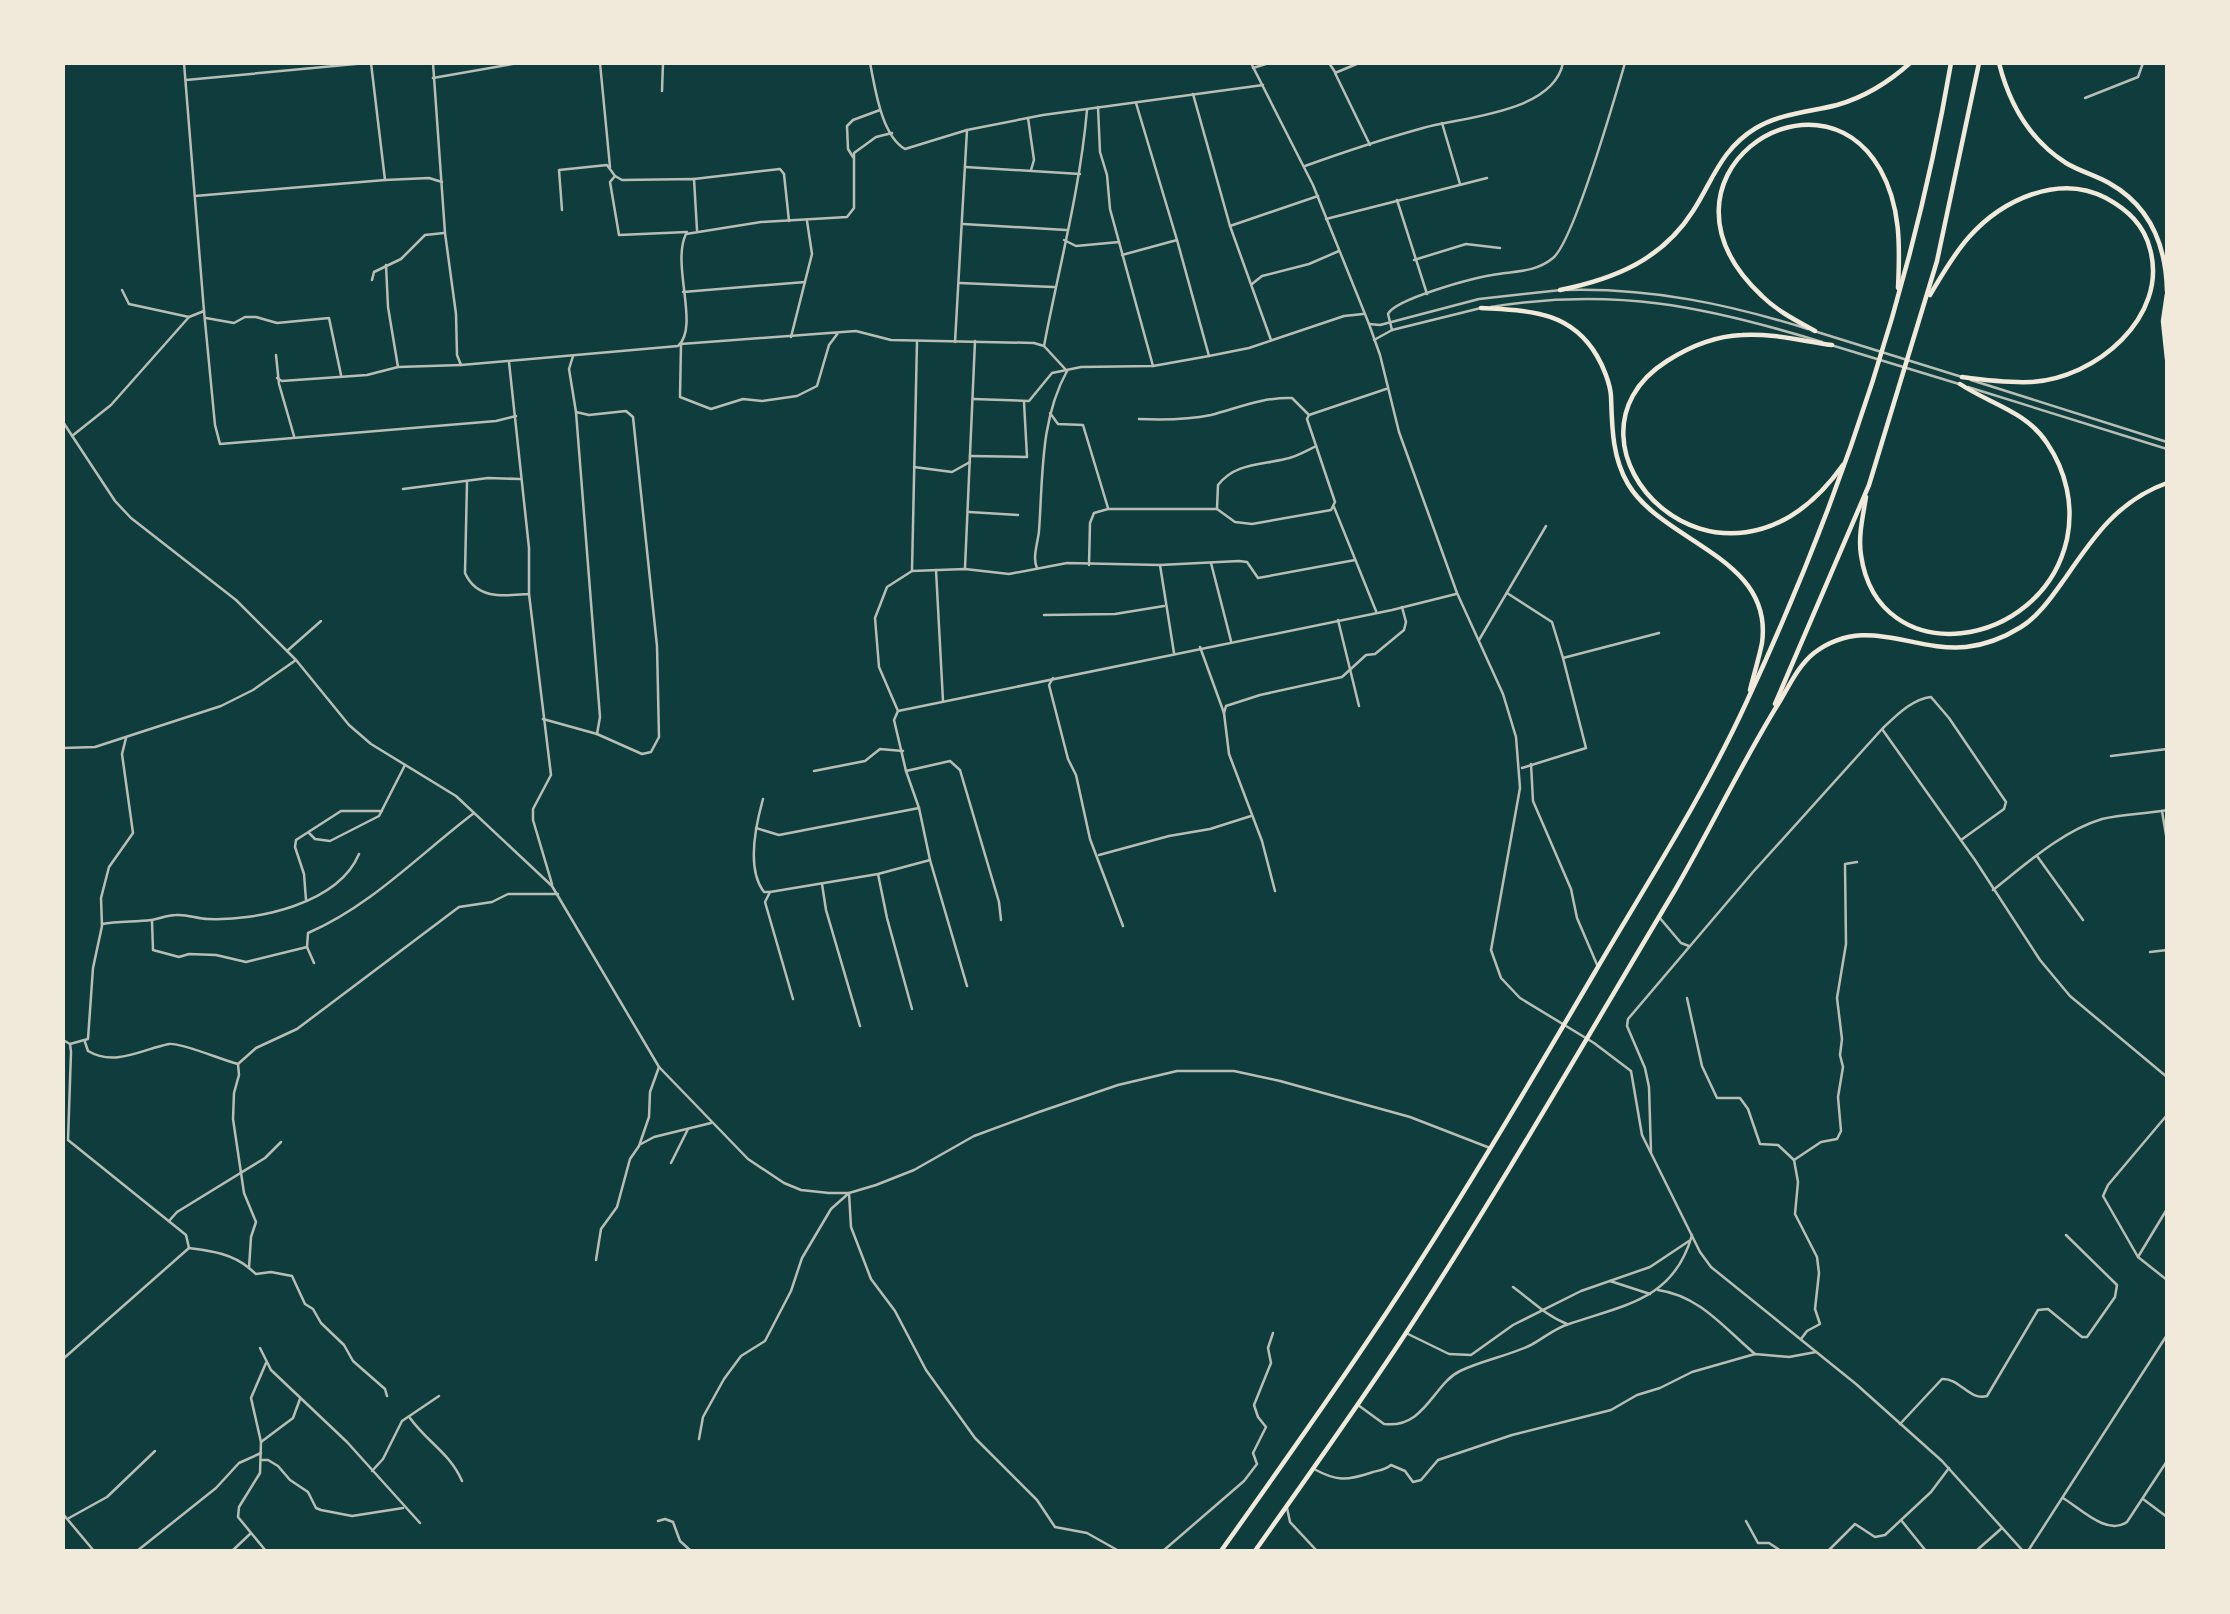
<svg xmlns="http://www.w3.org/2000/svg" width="2230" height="1614" font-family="'Noto Sans',sans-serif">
<rect width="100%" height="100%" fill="#0f3d3e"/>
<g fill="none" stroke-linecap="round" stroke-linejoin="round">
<g stroke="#b8beb3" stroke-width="2.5">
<polyline points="184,63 204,311 215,425 220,444 496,421 516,416"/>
<polyline points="371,63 385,180"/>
<path d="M 433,63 L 445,233 L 456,314 L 457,355 L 461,365 L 678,346 C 700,327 671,264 686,234 L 761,222 L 847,217 L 854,208 L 854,153 L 876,137 L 892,133"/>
<polyline points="600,63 610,167"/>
<path d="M 870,63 C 875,87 881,135 905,149 L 967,130 L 1043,115 L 1263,85"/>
<polyline points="1251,63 1313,185 1369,324 1380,355 1399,432 1457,593 1503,694 1516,737 1520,788 1491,950 1501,978 1520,998 1594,1043 1631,1071 1642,1135 1700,1252 1711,1267 1856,1384 1942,1461 2023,1551"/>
<polyline points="1329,63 1335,72"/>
<polyline points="1359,63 1335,73 1370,145"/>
<polyline points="1253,68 1269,63"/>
<polyline points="433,78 518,63"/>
<polyline points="186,80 366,63"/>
<polyline points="662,91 663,63"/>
<polyline points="1193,94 1230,226 1271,340"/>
<polyline points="2085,98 2138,77 2143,63"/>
<polyline points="1136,103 1177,240"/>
<polyline points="1098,107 1100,152 1107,175 1110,209 1153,366"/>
<polyline points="1028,118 1034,160 1031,170"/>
<polyline points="1442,123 1460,184"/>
<polyline points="853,157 848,149 847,126 853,120 880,110"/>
<path d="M 1305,166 C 1344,152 1383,139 1423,128 C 1462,117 1553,113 1563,63"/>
<polyline points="965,167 1080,174"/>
<polyline points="615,176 610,182 619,235 687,232"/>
<polyline points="694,179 780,169 784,174 789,221"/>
<polyline points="195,196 385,180 429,178 442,182"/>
<polyline points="1397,200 1427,294"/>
<polyline points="562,210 559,170 607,165 615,176 622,180 694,179 697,230"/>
<polyline points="1326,219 1487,178"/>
<polyline points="963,224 1066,230"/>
<polyline points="1230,226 1318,196"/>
<polyline points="1064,240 1076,246 1119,242"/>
<polyline points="1122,255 1177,240 1209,356"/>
<polyline points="1414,260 1466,244 1500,248"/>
<polyline points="386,265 388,307 398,367"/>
<polyline points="372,280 374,272 401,259 425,235 444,233"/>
<polyline points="960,283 1054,287"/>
<polyline points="1252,284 1262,276 1309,264 1339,251"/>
<polyline points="122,290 129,304 189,317 204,311"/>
<polyline points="683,292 805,282"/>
<polyline points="206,318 234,323 245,317 256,317 277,323 329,318 341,375"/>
<path d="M 1392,330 L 1388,314 C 1395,299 1473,278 1492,275 C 1513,271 1535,273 1553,258 C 1574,241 1615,97 1625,63"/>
<polyline points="838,333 829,345 817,386 797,396 762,401 743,399 711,409 680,397 681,344 856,331 891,340 1034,343 1044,346 1067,371"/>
<polyline points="791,337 812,254 807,221"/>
<polyline points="955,342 967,130"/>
<path d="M 1044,346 C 1059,267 1080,190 1087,110"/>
<polyline points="276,355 279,384 294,436"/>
<polyline points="509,362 529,548 529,594 551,775 533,809 533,820 552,884"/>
<polyline points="277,378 282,381 367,375 398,367 461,365"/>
<polyline points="973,399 1029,401 1052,373 1081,367 1153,366 1209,356 1249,348 1344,316 1363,314"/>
<polyline points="576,412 600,717 597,734"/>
<polyline points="1050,413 1058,424 1083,425 1108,508"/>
<path d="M 1139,419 C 1163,420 1187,420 1211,415 C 1238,408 1263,397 1292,398 L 1309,415"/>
<polyline points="63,422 115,501 131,518 236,600 296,660 349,725 371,744 456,796 552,886 659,1067 748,1159 784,1183 801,1190 829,1193 849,1193 876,1185 914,1170 974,1136 1039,1112 1118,1085 1177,1071 1234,1071 1280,1081 1410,1117 1490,1148"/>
<polyline points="72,436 111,405 189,317"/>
<polyline points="970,456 1027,457 1024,402"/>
<polyline points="914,467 952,472 970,462"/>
<path d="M 467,482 L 465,573 C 477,600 504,596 529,594"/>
<polyline points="403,489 488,478 520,479"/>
<polyline points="1334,507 1376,611"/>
<path d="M 1217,509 L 1218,485 C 1235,463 1261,465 1285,459 C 1296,457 1306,451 1316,446"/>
<polyline points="969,512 1018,515"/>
<polyline points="1211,563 1231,641"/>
<polyline points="1089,565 1090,523 1094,513 1108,509 1217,509 1235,522 1252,524 1331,510 1335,502 1307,419 1309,415 1386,389"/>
<polyline points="1160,565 1174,653"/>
<polyline points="965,568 975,341"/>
<path d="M 1037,568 C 1032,558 1038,542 1039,531 C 1043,476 1040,420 1067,371"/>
<polyline points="936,570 943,701"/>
<polyline points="912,571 917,341"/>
<polyline points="1507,593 1552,622 1563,658 1659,633"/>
<polyline points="1044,615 1115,614 1164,606"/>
<polyline points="1338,620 1359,706"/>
<polyline points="1479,640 1546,526"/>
<polyline points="1200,647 1224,713 1229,754 1262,841 1275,891"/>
<polyline points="287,651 321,621"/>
<polyline points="1053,678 1049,685 1068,759 1076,775 1090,839 1123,926"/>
<polyline points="898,711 879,667 875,618 887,587 912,571 965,569 1009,574 1067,563 1160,565 1239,561 1247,562 1258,578 1355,560"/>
<polyline points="1224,713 1226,706 1260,695 1342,677 1366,655 1375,654 1404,630 1406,622 1402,607"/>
<polyline points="543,719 597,734 642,754 651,752 659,737 657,646 633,417 626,411 589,415 576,412 569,369 573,356"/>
<path d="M 1883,728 C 1896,716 1912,699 1931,697 L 1949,718 L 2006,802 L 2004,809 L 1961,840"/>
<polyline points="63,748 95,747 221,706 253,690 296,660"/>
<polyline points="2111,756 2167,749"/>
<polyline points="1531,764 1533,801 1571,889 1577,918 1598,967"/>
<polyline points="1522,768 1586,748 1563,658"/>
<polyline points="814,771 865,761 880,749 903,751"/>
<polyline points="906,771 950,761 960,770 999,902 1001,920"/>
<path d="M 763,799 C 756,824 746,869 764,892 L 770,892"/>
<polyline points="2162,811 2167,841"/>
<polyline points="756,828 779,835 919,808"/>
<polyline points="309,833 315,839 330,841 379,816 405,765"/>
<polyline points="1099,855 1169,836 1210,829 1251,816"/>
<polyline points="2037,856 2083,920"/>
<polyline points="878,874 887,918 912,1009"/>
<polyline points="822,884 826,910 860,1026"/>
<path d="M 1993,890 C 2026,864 2062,831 2102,819 C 2123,814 2146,814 2167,810"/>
<polyline points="306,900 304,874 295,847 296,840 341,811 382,811"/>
<polyline points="1659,917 1681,943 1689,946"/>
<polyline points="152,921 153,950 179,957 189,954 216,955 246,962 307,947 314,963"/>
<path d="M 102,924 C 118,921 135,922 151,920 C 159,919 167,915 176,915 C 187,914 198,919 208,919 C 257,921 338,904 359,854"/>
<path d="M 307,947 L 308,933 C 371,906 420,854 474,813"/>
<polyline points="2150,952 2167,950"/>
<polyline points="967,986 930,860 919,808 906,771 894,720 898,711 1392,610 1456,594"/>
<polyline points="1687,998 1702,1066 1717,1098 1740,1098 1748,1109 1760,1144 1778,1145 1794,1160"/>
<polyline points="793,999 765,902 770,892 878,874 930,860"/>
<polyline points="63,1040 70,1044 71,1052 68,1140 186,1235 189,1248 63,1359"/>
<path d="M 85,1042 L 88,1051 C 115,1067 143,1049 169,1044 C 180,1042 222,1060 238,1064 L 256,1048 L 297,1029 L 459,907 L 492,902 L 508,894 L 558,894"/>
<polyline points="70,1044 88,1039 93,968 102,926 101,898 109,867 133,833 122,754 126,738"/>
<polyline points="238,1064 239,1075 234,1093 233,1119 244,1193 256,1222 251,1237 249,1268 256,1274 271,1272 292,1276 305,1304 313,1309 321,1323 344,1345 353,1361 385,1389 387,1396"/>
<polyline points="2167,1115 2108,1185 2103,1196 2138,1257 2167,1280"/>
<polyline points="641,1144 654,1137 711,1123"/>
<polyline points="1651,1152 1649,1087 1645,1068 1627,1026 1628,1019 1753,872 1882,729 1975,860 2040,960 2070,996 2167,1077"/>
<polyline points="671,1163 688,1129"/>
<polyline points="849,1193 851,1227 871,1279 895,1311 926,1370 975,1438 1037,1500 1055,1527 1087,1533 1119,1551"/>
<polyline points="169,1221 177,1212 265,1158 281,1142"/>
<path d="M 189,1248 C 211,1251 231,1253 249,1268"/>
<polyline points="2138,1257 2167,1209"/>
<polyline points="596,1260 601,1229 617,1207 630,1159 639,1146 649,1117 650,1092 659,1067"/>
<polyline points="1610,1281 1650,1294"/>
<path d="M 1513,1287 C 1531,1300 1546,1316 1567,1324"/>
<path d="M 1658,1290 C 1700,1296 1724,1328 1755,1354"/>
<polyline points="1406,1333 1449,1354 1471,1355 1513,1325 1581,1291 1650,1267 1689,1241"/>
<polyline points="1801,1339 1807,1331 1820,1324 1815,1309 1819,1273 1817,1257 1795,1214 1798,1182 1794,1160 1821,1142 1837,1139 1841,1131 1838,1097 1843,1067 1840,1055 1842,1039 1837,998 1846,944 1845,864 1857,862"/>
<polyline points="260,1348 271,1370 347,1442 420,1523"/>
<path d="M 1358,1405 L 1384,1424 C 1425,1429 1433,1384 1460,1371 C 1483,1360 1508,1356 1531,1345 C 1544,1338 1555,1328 1569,1324 C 1624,1305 1674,1300 1692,1235"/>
<path d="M 410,1418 C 427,1442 450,1453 462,1481"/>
<path d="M 1900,1424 L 1942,1379 C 1960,1378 1969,1401 1987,1396 L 2038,1310 L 2048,1309 L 2082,1337 L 2087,1337 L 2115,1297 L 2117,1285 L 2066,1235"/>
<polyline points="699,1439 703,1417 724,1379 741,1356 765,1341 791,1291 802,1258 831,1209 849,1193"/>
<polyline points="261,1442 251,1398 266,1363"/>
<polyline points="262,1460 268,1460 278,1466 290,1480 308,1492 316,1508 321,1510 352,1516 403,1508"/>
<path d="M 1314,1469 C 1336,1481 1346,1481 1370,1473 C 1378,1470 1384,1471 1391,1465 L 1405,1471 L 1413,1482 L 1421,1480 L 1438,1460 L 1512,1435 L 1611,1410 L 1637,1395 L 1660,1388 L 1692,1372 L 1755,1354 L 1789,1357 L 1816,1352"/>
<polyline points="372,1471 383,1459 402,1421 439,1396"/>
<path d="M 2063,1498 C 2081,1509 2107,1536 2127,1522 L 2167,1461"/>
<polyline points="2143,1499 2167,1517"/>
<polyline points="1287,1508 1290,1522 1317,1551"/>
<polyline points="63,1514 94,1551"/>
<polyline points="69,1518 107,1497 155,1451"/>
<polyline points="1901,1520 1926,1551"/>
<polyline points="658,1521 665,1519 673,1522 680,1541 691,1551"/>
<polyline points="1746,1521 1758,1543 1769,1543 1781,1551"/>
<polyline points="137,1551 216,1488 239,1463 261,1453"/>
<polyline points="232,1551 250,1534"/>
<polyline points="266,1551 238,1517 239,1507 260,1473 261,1442 293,1418 300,1399"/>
<polyline points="1163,1551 1244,1481 1257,1464 1253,1453 1266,1427 1258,1417 1254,1405 1271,1363 1268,1348 1273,1333"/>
<polyline points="1828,1551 1855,1524 1875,1537 1885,1535 1931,1492 1949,1468"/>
<polyline points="1976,1551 2002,1528"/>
<polyline points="2028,1551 2167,1335"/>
</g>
<g stroke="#b8beb3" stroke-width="2.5">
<path d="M 1567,290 C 1652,288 1728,304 1808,329"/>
<path d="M 1491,307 C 1613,287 1705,306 1822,342"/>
<polyline points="1369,324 1380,325 1479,299 1561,290"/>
<polyline points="1814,331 1962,377"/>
<polyline points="1374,340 1392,330 1481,308"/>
<polyline points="1831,345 1959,384"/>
<polyline points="1971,380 2167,442"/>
<polyline points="1968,387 2167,449"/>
</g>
<g stroke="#f1e9da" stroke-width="4.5">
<path d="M 1999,63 C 2009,103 2030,140 2066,163 C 2079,171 2095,175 2109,183 C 2150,206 2166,246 2167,291"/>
<path d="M 1560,290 C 1614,279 1662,260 1693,211 C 1713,180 1721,149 1756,128 C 1781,113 1810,112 1837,105 C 1865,97 1889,82 1910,63"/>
<polyline points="2167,294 2163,321 2167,359"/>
<path d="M 1930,295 C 1942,275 1953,255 1969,237 C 2002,200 2059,173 2106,198 C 2128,210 2144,225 2150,249 C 2169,317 2095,379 2031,382 C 2008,383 1984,380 1962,377"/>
<path d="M 1481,308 C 1528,311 1570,310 1597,356 C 1603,366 1610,383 1611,396 C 1612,426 1612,457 1628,484 C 1663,543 1774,557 1762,643 C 1759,658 1754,674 1750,690"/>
<path d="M 1815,331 C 1797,321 1777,311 1762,296 C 1637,179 1816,57 1880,169 C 1901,206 1900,247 1898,288"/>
<path d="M 1832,345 C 1802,341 1772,333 1742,335 C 1715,336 1689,347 1667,361 C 1539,442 1721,636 1843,465"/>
<path d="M 1866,497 C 1863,516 1858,536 1861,555 C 1878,673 2042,651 2067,539 C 2074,505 2066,471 2047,443 C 2026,411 1990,404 1960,384"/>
<polyline points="1775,704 1869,485 1937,261 1979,63"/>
<path d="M 1221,1551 C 1278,1471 1335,1391 1389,1309 C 1461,1200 1528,1086 1595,972 C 1647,883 1704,795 1747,701 C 1841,499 1913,284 1951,63"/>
<path d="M 1255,1551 C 1305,1480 1356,1409 1404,1336 C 1499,1191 1586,1039 1675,890 C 1711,828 1742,762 1780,701 C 1790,684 1799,665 1814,653 C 1866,614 1911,652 1966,647 C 1985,645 2005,637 2021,627 C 2040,615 2053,595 2066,577 C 2094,536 2119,500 2167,483"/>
</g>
</g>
<rect width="2230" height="1614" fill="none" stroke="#f1e9da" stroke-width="130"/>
</svg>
